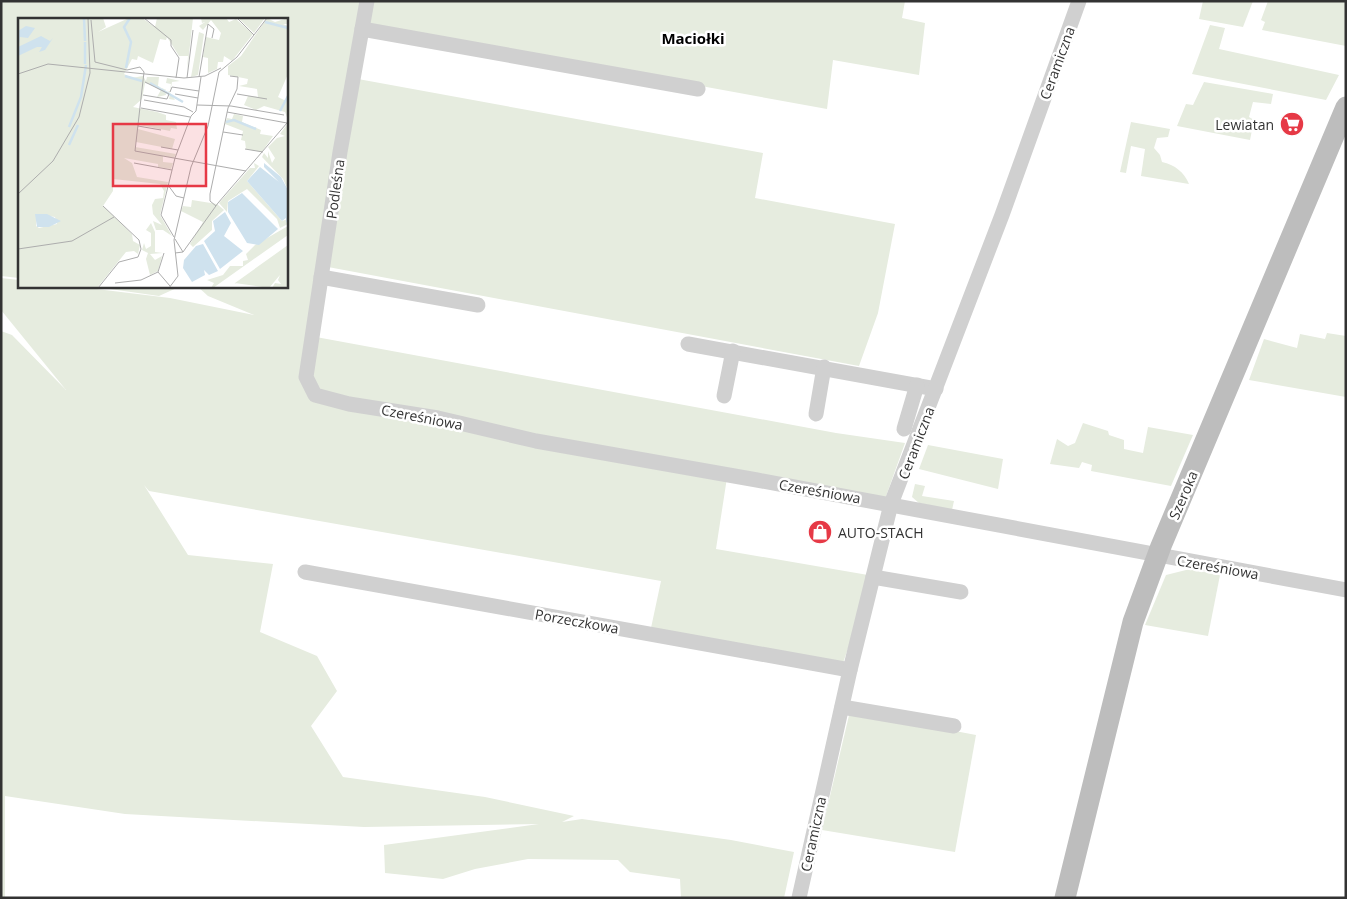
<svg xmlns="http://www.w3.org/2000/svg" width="1347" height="899" font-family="'Open Sans',sans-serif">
<rect width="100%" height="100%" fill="#fff"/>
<g fill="#e6ecdf">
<polygon points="1,1 905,1 902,18 925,23 919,75 833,60 827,109 367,25 358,79 763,153 755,198 895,224 878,313 859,366 328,267 316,337 836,433 905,443 885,499 728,471 716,549 868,575 858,619 843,663 651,628 661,581 149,491 144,485 188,555 273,564 260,632 317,656 337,691 311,726 343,777 485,797 574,816 562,822 582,819 731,840 794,852 784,898 681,898 680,879 630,872 618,860 528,859 475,869 443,879 385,873 384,845 539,824 364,827 125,814 5,796 5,898 1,898 1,331 12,335 66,390 1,310 1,278 19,280 19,286 72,286 170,298 254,315 208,296 197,286 286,286 286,19 19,19 19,278 1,276"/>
<polygon points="1203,1 1253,1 1243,27 1199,19"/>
<polygon points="1268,1 1346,1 1346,46 1262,30 1265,22 1261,20"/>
<polygon points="1210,25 1225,28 1219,49 1339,75 1326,100 1192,74"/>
<polygon points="1204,82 1273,94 1271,104 1253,102 1249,117 1254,120 1250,140 1177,126 1186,104 1193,105"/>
<path d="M 1131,122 L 1170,129 L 1168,137 L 1157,138 L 1154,148 L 1160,155 L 1162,162 C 1175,165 1184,172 1189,184 L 1141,176 L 1145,149 L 1131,146 L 1126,173 L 1120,172 Z"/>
<polygon points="89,286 181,286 159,296"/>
<polygon points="1327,333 1346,336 1346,397 1249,380 1264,339 1297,348 1300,334 1325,339"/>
<polygon points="1083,423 1108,431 1109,435 1124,440 1124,449 1143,453 1148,427 1193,435 1171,486 1091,471 1092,465 1082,462 1079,468 1050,464 1057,439 1068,446 1075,443"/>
<polygon points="928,445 1003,459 998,489 919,469"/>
<polygon points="915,484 925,486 922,496 954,501 952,510 919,503 912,497"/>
<polygon points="1190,569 1220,575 1208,636 1145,625 1166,575"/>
<polygon points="850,711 976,735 955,852 822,830"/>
</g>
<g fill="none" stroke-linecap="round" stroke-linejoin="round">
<g stroke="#d0d0d0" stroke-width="15">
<polyline points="367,1 340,152 306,377 315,395 349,404 438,418 536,441 757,480 1346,590"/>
<polyline points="362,29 698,89"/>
<polyline points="321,277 478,305"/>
<polyline points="688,344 936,389"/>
<polyline points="724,396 733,351"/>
<polyline points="816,414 824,367"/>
<polyline points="904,429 917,385"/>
<polyline points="305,572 850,670"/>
<polyline points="873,577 961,592"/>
<polyline points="842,707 954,726"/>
<polyline points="799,898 850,670 891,504 1002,215 1079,1"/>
</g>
<polyline stroke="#bdbdbd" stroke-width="21" points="1065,898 1133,622 1161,546 1346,107"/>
</g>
<defs>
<g id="supermarket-disc" transform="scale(1.25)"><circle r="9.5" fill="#e63946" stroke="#fff"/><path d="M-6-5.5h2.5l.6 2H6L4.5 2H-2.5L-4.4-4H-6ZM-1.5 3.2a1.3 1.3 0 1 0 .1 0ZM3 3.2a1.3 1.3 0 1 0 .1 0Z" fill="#fff"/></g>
<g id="shop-disc" transform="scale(1.25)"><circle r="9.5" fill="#e63946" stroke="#fff"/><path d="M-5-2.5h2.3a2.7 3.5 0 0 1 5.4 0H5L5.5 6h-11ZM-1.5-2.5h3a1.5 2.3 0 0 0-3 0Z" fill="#fff"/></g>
</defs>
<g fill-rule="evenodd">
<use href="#supermarket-disc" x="1292" y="124"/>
<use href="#shop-disc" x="820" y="532"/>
</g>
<g text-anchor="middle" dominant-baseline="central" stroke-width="5" stroke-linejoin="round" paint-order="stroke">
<g font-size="14" fill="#333" stroke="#fff">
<text transform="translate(1057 63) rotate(-70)">Ceramiczna</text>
<text transform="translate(335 189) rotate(-82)">Podleśna</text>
<text transform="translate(422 417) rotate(11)">Czereśniowa</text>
<text transform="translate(916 443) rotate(-69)">Ceramiczna</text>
<text transform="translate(820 491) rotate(10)">Czereśniowa</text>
<text transform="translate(1183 495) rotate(-67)">Szeroka</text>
<text transform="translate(1218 567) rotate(10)">Czereśniowa</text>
<text transform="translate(577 621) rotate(10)">Porzeczkowa</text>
<text transform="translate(813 834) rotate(-78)">Ceramiczna</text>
</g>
<g font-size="14" fill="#333" stroke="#fff" text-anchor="end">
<text x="1274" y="124">Lewiatan</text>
<text x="838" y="532" text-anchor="start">AUTO-STACH</text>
</g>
<g font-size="15" font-weight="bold" fill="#000" stroke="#fff">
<text x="693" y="38">Maciołki</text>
</g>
</g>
<g transform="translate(18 18)">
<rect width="270" height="270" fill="#fff"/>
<path d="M 0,0 L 85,0 L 88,9 L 80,14 L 111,0 L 124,0 L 137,9 L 139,0 L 175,0 L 169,54 L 170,38 L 161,38 L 149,19 L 148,22 L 142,21 L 135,45 L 120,38 L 119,42 L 114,41 L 106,56 L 113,60 L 125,58 L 128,63 L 129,59 L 141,59 L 140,68 L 152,74 L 153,66 L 148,65 L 149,60 L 162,63 L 154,64 L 152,75 L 157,82 L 151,81 L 152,75 L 147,71 L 148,77 L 139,79 L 144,70 L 127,65 L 124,81 L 115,89 L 139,94 L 148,97 L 148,102 L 158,104 L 159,111 L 153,110 L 152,113 L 121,107 L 120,111 L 157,121 L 154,131 L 118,124 L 117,129 L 158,136 L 156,140 L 145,138 L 145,144 L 155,145 L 153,151 L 140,149 L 140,146 L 106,140 L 114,145 L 119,159 L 150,164 L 142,197 L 154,218 L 145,212 L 138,212 L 135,203 L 144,207 L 135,196 L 134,187 L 137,181 L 145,180 L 146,173 L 142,166 L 95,161 L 95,173 L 85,188 L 114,216 L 115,223 L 122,227 L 120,236 L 116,233 L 108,234 L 79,270 L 0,270 ZM 19,196 L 37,199 L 39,206 L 21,210 L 18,208 ZM 183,0 L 208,0 L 211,4 L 218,1 L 235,16 L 214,43 L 206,38 L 205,44 L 200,44 L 199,51 L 190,55 L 190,40 L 185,39 L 188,19 L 201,22 L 203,15 L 193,2 L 185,12 L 181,8 L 187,4 L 184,5 ZM 220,0 L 247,0 L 236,15 ZM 249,0 L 257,4 L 270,0 L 270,6 L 265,6 L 270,8 L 270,56 L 260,79 L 268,83 L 270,80 L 270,102 L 267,94 L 246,88 L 238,92 L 226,87 L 230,78 L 240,79 L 239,71 L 221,68 L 229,66 L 230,61 L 210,57 L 210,48 L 223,38 ZM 181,14 L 186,16 L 180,57 L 173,59 ZM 216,96 L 225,98 L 224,104 L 243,112 L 242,116 L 255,118 L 244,134 L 228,131 L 227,123 L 223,122 L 225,113 L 207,106 L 209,100 L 214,101 ZM 270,105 L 270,172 L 265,161 L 244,139 L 246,135 L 250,140 L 250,133 L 254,145 L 257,140 L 250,129 L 259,120 L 267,118 L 262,116 ZM 236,145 L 241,148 L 229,163 L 264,203 L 270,201 L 270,206 L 262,210 L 259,201 L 229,171 L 210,183 L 209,194 L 201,185 L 232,150 L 237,150 ZM 174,182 L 199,186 L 206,192 L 194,203 L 194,212 L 175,229 L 172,226 L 185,204 L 163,193 L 165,188 L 173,189 ZM 133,205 L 137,214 L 137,234 L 145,235 L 132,236 L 137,242 L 144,238 L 140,253 L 132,257 L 128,241 L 130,235 L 124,232 L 126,225 L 128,231 L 133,228 L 133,215 L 128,212 ZM 270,208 L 270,217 L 195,270 L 193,270 L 196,265 L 189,262 L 205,257 L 212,248 L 225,248 L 225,243 L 230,242 L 228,236 L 237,227 ZM 270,227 L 270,270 L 254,270 L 257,265 L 263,266 L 260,262 L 262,257 L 251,270 L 217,265 L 210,270 Z" fill="#e6ecdf" fill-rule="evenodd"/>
<path d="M 8,8 L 17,10 L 10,20 L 2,19 L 1,26 L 0,13 ZM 23,18 L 32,23 L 35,20 L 27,32 L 21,34 L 24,29 L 19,29 L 0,38 L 0,29 ZM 246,145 L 263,159 L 270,172 L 270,201 L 268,205 L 268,200 L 264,203 L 229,163 L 242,149 L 261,164 L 246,149 ZM 224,175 L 260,211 L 241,227 L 229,225 L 210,194 L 210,184 ZM 207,194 L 213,205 L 206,218 L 225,233 L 202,251 L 186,223 L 197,213 L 195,203 ZM 17,196 L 29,196 L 43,203 L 31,209 L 19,209 ZM 185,226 L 200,253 L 191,257 L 186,252 L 187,257 L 174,264 L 165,250 L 166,242 L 178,228 Z" fill="#cfe2ee"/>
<path fill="none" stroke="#cfe2ee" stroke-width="2.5" d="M 66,0 L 67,23M 247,4 L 270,10M 67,24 L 67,46M 108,50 L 113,24 L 106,9 L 112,0M 107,58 L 124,63M 132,65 L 165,84M 262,93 L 270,78M 208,104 L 216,102 L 238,111M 51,109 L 63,79 L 68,47M 51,127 L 60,107"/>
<path fill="none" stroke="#adadad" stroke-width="1" d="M 126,0 L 153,22 L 153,28 L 161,40 L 158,60M 219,0 L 236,17M 73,2 L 77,44 L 109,52 L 122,49 L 126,54 L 117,133 L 228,153M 0,56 L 30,46 L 166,60 L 187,58 L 203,50M 181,59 L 190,6 L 196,11 L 194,20M 169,60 L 175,12M 152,74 L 154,69 L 181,73M 157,76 L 180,80M 219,76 L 249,81M 125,77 L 149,81 L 151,76 L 127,64M 126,82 L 166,89 L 175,94M 179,87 L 213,88 L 266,97M 123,90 L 172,99M 209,94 L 269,105M 120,108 L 143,112M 205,114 L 225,117M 143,129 L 160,132M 227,131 L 245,134M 116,145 L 154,152M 150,167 L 158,178 L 166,180M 0,176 L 35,143 L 61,99 L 72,55 L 70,0M 198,188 L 192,183 L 192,176 L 210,90 L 219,71 L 220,59 L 212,58M 156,219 L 143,197 L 157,140 L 173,98 L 178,93 L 183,59M 157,221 L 165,234M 0,231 L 54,223 L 96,199M 157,235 L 165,234 L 200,185 L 269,105M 140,254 L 152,268M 97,265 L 123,262 L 140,254 L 146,235M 80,270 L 101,244 L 120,239 L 123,231 L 121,222 L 85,188M 151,270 L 160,258 L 156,222 L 173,149 L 190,108 L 201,54 L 219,39 L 249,0"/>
<path fill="#e63946" fill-opacity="0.15" stroke="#e63946" stroke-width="2.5" d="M 95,106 L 188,106 L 188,168 L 95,168 Z"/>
<rect width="270" height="270" fill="none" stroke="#333" stroke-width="2.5"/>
</g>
<rect width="1347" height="899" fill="none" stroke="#333333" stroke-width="5"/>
</svg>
